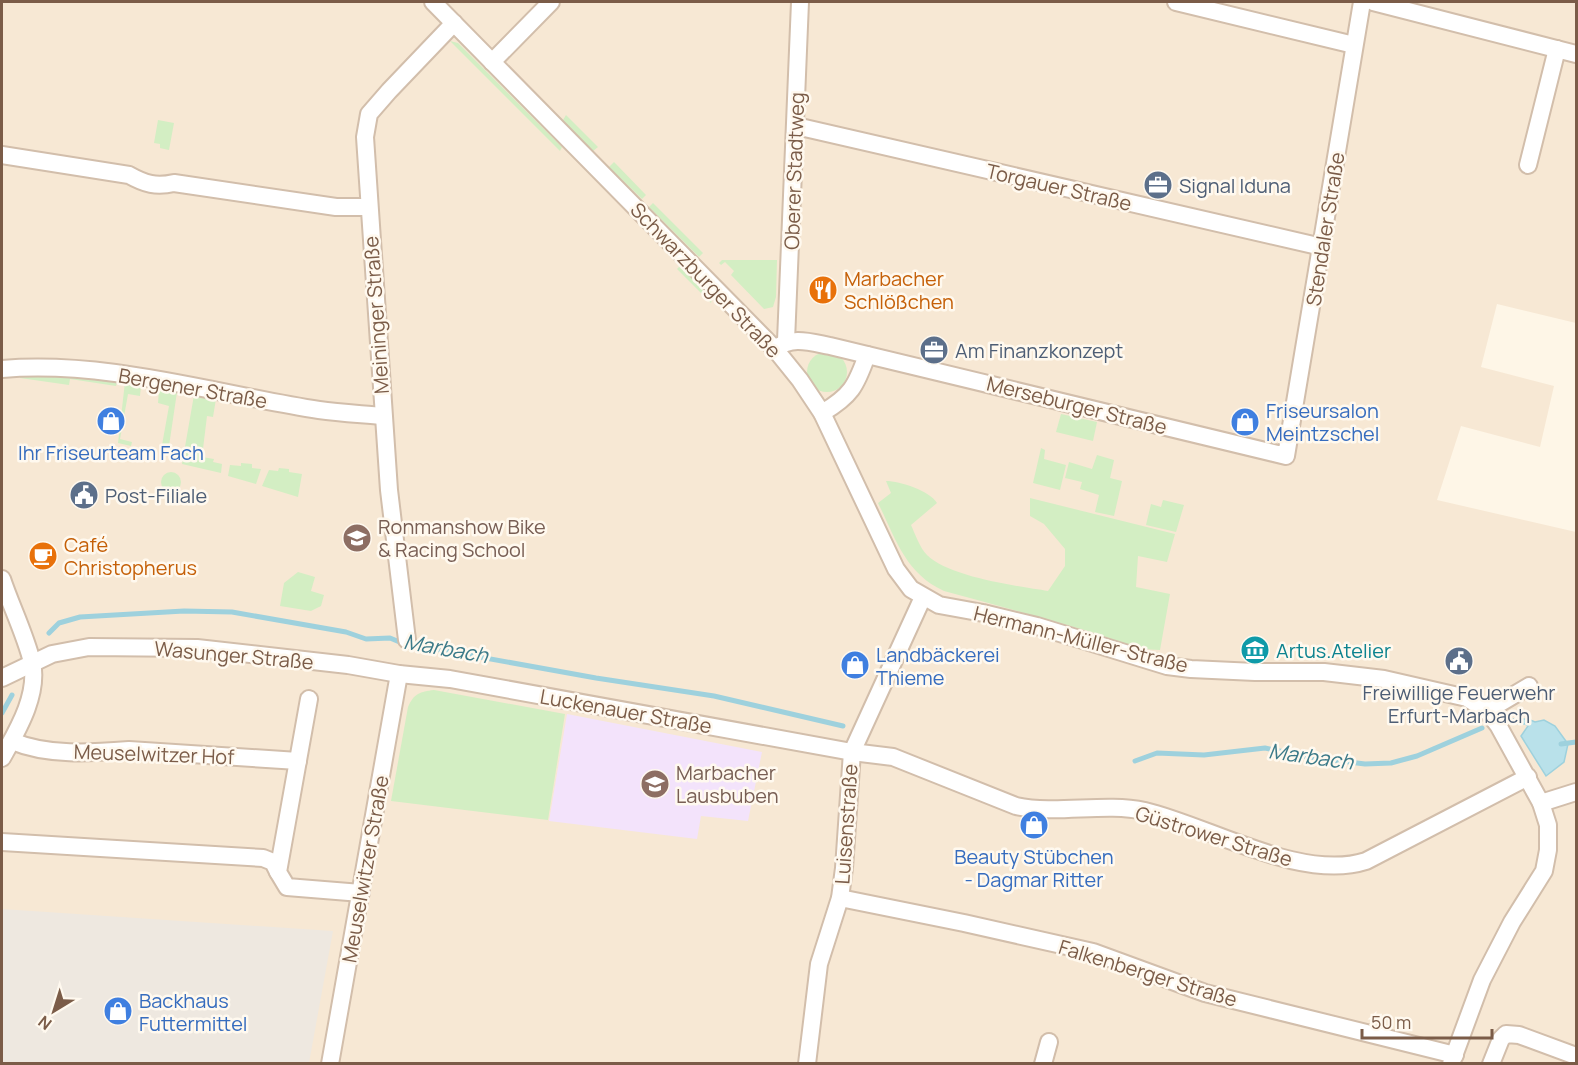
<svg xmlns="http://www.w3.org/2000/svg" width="1578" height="1065" font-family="Manrope,sans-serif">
<rect width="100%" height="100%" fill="#fef6e7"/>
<polygon fill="#f7e8d4" points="2,2 1576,2 1576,323 1497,304 1481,367 1554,386 1540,447 1461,426 1437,500 1576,532 1576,1063 2,1064"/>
<polygon fill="#eee8e0" points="2,909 333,931 309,1063 2,1063"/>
<polygon fill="#f3e3fb" points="567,714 762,752 748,821 701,816 697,839 549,821"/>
<g fill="#d3eec3">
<polygon points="450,41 458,43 562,147 560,151"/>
<polygon points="566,115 598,147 593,151 563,120"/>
<polygon points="158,120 174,123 169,150 160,148 160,144 154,143"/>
<polygon points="614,162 646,195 642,199 609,167"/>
<polygon points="653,203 703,253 699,257 649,207"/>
<polygon points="722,260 777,260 776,297 773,307 764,309 731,275 734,271 725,262 721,265 719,263"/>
<polygon points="681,265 712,297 711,303 677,269"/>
<circle cx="827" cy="372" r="20"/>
<polygon points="20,371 118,380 116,386 70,379 69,385 20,378"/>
<polygon points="125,382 141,386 140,396 128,394 120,439 132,442 131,446 118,443"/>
<polygon points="159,390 177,392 169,446 162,445 169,406 158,403"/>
<polygon points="194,395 216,399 213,417 207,416 202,457 214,459 213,462 222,464 221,473 182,464"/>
<polygon points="1061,414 1097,422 1093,441 1056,432"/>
<polygon points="1041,448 1045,450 1044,459 1066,465 1060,490 1033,483"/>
<polygon points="1097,455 1114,460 1110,478 1122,481 1114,516 1095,512 1099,495 1080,489 1082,482 1065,478 1069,462 1092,469"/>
<polygon points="241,463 252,464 252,468 261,469 256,484 228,476 230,465 241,466"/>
<polygon points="279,468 289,469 289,472 302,474 298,497 262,486 269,470 278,471"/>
<circle cx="171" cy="482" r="10"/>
<path d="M 886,481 C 900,481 930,491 937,503 L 911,525 C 915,534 920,548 927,555 C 949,577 1017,586 1048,591 L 1065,566 L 1065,549 L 1044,524 L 1030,516 L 1030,498 L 1175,534 L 1167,562 L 1138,556 L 1136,587 L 1170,594 L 1160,650 C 1134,650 1112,638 1088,631 C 1040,617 992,604 944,591 C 905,573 896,539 878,503 L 891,493 Z"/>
<polygon points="1163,500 1184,505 1176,532 1146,525 1151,504 1161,507"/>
<polygon points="298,572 315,577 311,591 324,595 321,606 311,611 280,606 284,583"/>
<path d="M 434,690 L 565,714 L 548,820 L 391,801 L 408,707 C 414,693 420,692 434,690 Z"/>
</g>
<polygon fill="#b9e1ea" stroke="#9ed1dd" stroke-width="1.5" points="1514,719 1528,719 1535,722 1544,720 1555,726 1568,744 1564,762 1546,776 1521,736 1528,726 1525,724 1517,724"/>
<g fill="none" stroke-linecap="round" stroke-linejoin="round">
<g stroke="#9ed1dd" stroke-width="5">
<polyline points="49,633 59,623 80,617 184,611 232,612 346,632 366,639 390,638 402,643 596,678 714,696 843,726"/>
<polyline points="2,713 12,695"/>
<polyline points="1561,744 1576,742"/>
<polyline points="1135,761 1157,753 1204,755 1265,748 1309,757 1365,764 1391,763 1417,756 1482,728"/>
</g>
<g stroke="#d2beab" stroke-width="20">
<g id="minor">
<polyline points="433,2 775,349 800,380 822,413 896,569 911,589 939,605 983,613 1037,626 1167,666 1191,669 1255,672 1324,672 1384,679 1467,698 1487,711 1498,725 1541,803 1548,825 1548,850 1544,871 1512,922 1482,980 1451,1064"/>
<polyline points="1176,2 1354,45"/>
<polyline points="1373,2 1576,54"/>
<polyline points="492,62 551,2"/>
<polyline points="796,126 1322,247"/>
<path d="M 2,155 L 129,175 C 145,184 156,187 174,183 L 336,207 L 368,207"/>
<polyline points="1528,165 1557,49"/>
<polyline points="786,341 800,2"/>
<path d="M 775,349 C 792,336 809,342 830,346 L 1286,456 L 1362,2"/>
<path d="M 2,369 C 108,360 215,394 319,410 C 340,413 362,414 383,416"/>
<path d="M 822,413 C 851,396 856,386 867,355"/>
<path d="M 2,579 C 11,606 25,634 32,662 C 39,695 17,731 2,758"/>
<polyline points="407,640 389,490 365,137 369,114 389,91 454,23"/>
<path d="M 2,678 L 52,654 L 89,647 L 197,648 L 348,665 L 399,674 L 450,679 L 852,752 L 893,757 L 1016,806 C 1058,815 1103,802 1145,811 C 1209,826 1301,882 1366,861 L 1528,777"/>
<polyline points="309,699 278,872 287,887 361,893"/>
<polyline points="1487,711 1529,686"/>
<path d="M 12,741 C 47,756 91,753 129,750 L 298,761"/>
<polyline points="1541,803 1576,792"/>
<polyline points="2,842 263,858 273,862 278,872"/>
<polyline points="840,898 964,923 1093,952 1205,993 1455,1055"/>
<polyline points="330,1064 399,674"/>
<polyline points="807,1064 819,964 840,898 844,868 852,752 923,597"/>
<polyline points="1043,1064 1049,1042"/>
<polyline points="1491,1064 1501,1039 1506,1034 1519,1035 1576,1056"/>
</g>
</g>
<use href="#minor" stroke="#fff" stroke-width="16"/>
</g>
<defs>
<g id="office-disc" transform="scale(1.5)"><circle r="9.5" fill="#5c6f8a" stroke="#fff9ef"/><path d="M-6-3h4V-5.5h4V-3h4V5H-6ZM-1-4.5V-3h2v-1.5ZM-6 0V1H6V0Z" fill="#fff"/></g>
<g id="restaurant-disc" transform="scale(1.5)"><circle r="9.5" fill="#e8710a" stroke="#fff9ef"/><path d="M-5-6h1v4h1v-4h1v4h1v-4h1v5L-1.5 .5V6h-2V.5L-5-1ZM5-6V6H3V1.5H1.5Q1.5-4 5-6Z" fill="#fff"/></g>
<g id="shop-disc" transform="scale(1.5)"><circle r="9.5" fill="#3f7fe0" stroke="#fff9ef"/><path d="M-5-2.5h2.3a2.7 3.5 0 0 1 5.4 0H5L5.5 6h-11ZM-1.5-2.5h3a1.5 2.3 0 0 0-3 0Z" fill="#fff"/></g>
<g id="civic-disc" transform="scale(1.5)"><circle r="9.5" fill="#5c6f8a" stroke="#fff9ef"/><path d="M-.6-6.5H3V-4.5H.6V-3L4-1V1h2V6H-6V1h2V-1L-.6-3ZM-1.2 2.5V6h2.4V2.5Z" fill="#fff"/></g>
<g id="school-disc" transform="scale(1.5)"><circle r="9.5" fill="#8d6e63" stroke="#fff9ef"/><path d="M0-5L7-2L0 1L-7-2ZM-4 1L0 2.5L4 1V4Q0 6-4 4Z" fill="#fff"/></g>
<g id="cafe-disc" transform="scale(1.5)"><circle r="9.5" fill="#e8710a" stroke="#fff9ef"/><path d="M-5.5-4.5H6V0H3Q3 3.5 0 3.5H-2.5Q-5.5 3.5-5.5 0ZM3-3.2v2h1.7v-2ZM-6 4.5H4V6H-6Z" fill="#fff"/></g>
<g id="museum-disc" transform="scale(1.5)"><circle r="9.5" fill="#0f9aa8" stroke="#fff9ef"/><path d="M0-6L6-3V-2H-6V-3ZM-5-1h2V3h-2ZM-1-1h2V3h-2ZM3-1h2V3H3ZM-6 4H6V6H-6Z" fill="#fff"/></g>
</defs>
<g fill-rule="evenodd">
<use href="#office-disc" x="1158" y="185"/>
<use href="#restaurant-disc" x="823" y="290"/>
<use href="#office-disc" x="934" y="350"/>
<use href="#shop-disc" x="111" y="421"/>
<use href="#shop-disc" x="1245" y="422"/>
<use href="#civic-disc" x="84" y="495"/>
<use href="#school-disc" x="357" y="538"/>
<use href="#cafe-disc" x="43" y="556"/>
<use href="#museum-disc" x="1255" y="650"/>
<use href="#civic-disc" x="1459" y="661"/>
<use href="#shop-disc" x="855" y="665"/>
<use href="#school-disc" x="655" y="784"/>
<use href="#shop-disc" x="1034" y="825"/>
<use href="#shop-disc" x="118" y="1011"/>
</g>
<g text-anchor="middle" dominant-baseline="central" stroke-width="5" stroke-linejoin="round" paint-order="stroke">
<g font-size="20" fill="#7b5c48" stroke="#fff9ef">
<text transform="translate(794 171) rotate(-88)">Oberer Stadtweg</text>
<text transform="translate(1059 187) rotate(13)">Torgauer Straße</text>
<text transform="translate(1325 229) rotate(-81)">Stendaler Straße</text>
<text transform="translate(706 280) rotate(46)">Schwarzburger Straße</text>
<text transform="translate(376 315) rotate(-94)">Meininger Straße</text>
<text transform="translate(193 388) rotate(10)">Bergener Straße</text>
<text transform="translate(1077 405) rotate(14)">Merseburger Straße</text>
<text transform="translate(1081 639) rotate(14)">Hermann-Müller-Straße</text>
<text transform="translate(234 655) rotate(5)">Wasunger Straße</text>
<text transform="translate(626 711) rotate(10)">Luckenauer Straße</text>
<text transform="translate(154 754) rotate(2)">Meuselwitzer Hof</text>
<text transform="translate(846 824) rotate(-86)">Luisenstraße</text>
<text transform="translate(1214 836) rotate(17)">Güstrower Straße</text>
<text transform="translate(365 869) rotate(-80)">Meuselwitzer Straße</text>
<text transform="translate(1148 973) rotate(17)">Falkenberger Straße</text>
</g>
<g font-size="20" fill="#4e5e75" stroke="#fff9ef" text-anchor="start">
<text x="1179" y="185">Signal Iduna</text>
<text x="955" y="350">Am Finanzkonzept</text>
<text x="105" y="495">Post-Filiale</text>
<text x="1459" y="692" text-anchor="middle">Freiwillige Feuerwehr<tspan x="1459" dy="23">Erfurt-Marbach</tspan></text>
</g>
<g font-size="20" fill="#c56008" stroke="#fff9ef" text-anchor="start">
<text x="844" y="278">Marbacher<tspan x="844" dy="23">Schlößchen</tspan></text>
<text x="64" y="544">Café<tspan x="64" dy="23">Christopherus</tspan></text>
</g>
<g font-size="20" fill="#366cbe" stroke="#fff9ef" text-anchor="start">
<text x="1266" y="410">Friseursalon<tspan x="1266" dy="23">Meintzschel</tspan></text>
<text x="111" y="452" text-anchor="middle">Ihr Friseurteam Fach</text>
<text x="876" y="654">Landbäckerei<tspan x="876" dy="23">Thieme</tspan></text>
<text x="1034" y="856" text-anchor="middle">Beauty Stübchen<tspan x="1034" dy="23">- Dagmar Ritter</tspan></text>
<text x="139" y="1000">Backhaus<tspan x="139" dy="23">Futtermittel</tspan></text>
</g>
<g font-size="20" fill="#785e54" stroke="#fff9ef" text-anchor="start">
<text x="378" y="526">Ronmanshow Bike<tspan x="378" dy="23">&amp; Racing School</tspan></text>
<text x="676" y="772">Marbacher<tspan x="676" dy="23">Lausbuben</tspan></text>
</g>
<g font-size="20" fill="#0d838f" stroke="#fff9ef" text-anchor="start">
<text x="1276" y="650">Artus.Atelier</text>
</g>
<g font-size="21" font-style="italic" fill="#3c7a89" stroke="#fff9ef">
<text transform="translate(446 648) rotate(10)">Marbach</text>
<text transform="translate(1311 756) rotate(8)">Marbach</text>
</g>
</g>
<rect width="1578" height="1065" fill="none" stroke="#7b5c48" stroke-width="6"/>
<g transform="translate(54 1011) rotate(218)" stroke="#fff9ef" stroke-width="4.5" paint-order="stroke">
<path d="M0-4.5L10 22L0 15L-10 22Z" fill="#7b5c48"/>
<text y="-9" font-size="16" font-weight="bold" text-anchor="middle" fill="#7b5c48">N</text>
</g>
<path d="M1362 1029v9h130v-9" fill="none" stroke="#7b5c48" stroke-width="3"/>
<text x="1371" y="1029" font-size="18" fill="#7b5c48" stroke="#fff9ef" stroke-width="4.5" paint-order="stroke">50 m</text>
</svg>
